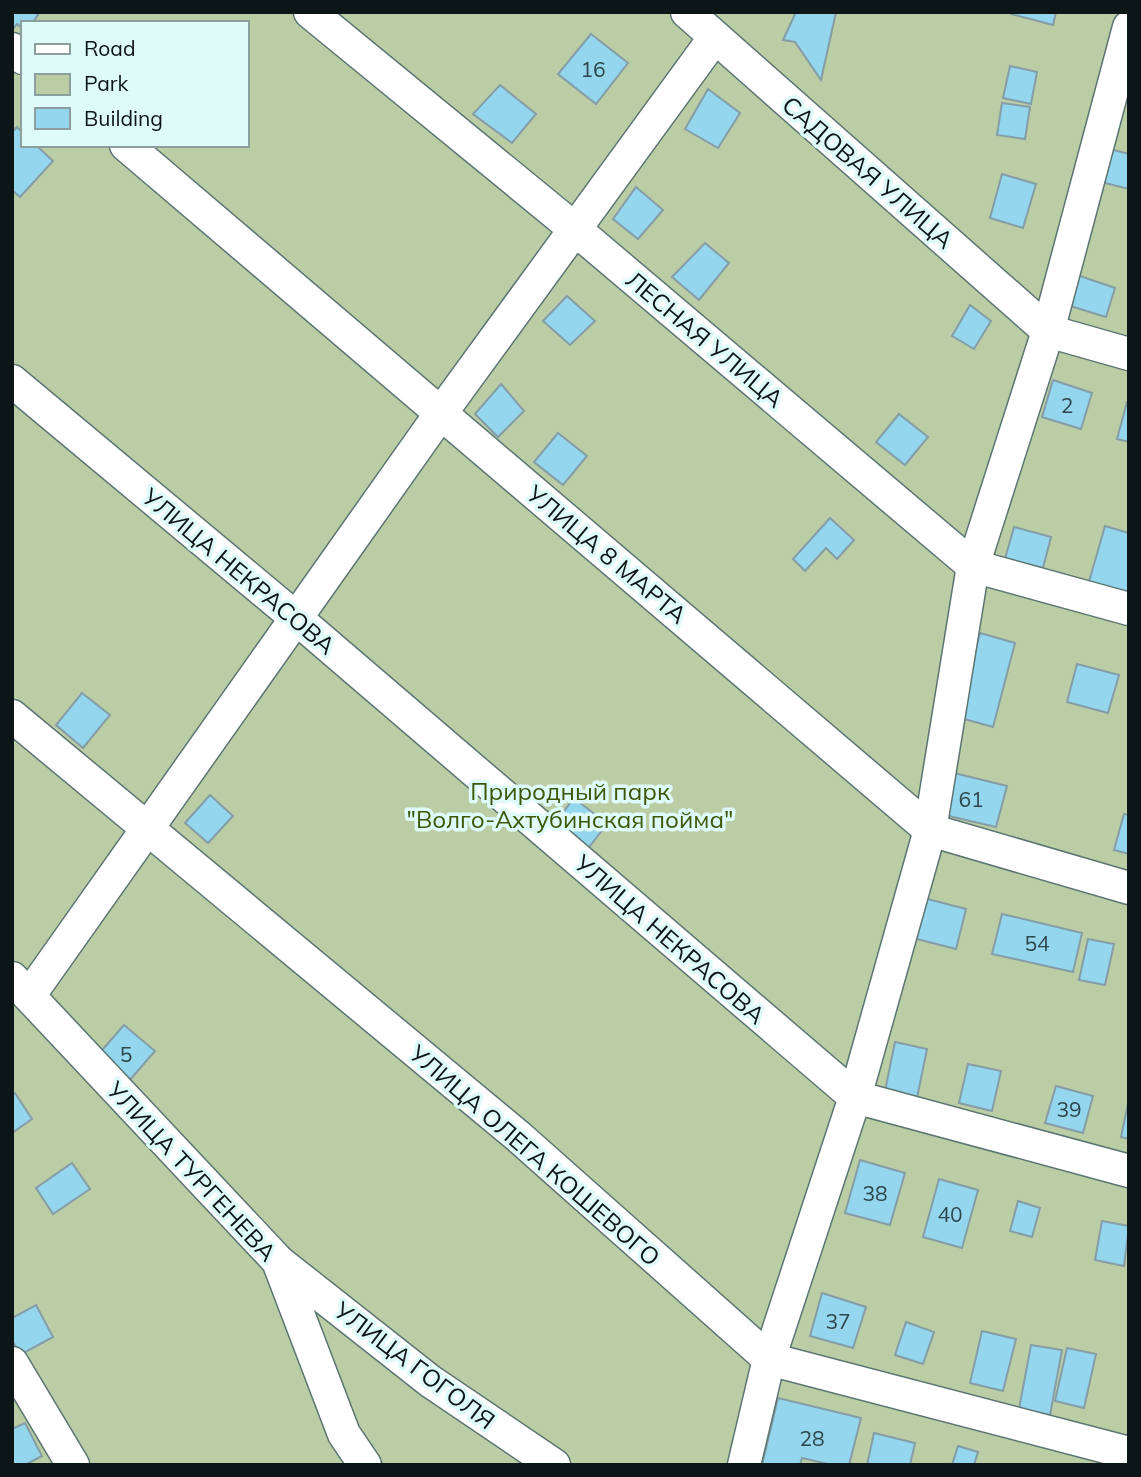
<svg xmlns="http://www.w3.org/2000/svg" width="1141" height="1477" font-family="Mulish,sans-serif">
<rect width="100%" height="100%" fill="#d2eeec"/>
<path fill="#bacda5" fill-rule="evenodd" d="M 12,12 L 1129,12 L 1129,1465 L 12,1465 ZM 23,23 L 247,23 L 247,145 L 23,145 Z"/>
<g fill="#93d6ee" stroke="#859da6" stroke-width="2">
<polygon points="12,12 35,12 38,15 32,23 23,23 23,29 17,24 12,30"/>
<polygon points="796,12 836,12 821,80 795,42 783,40"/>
<polygon points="1012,12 1056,12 1053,25 1011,14"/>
<polygon points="591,34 628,63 596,104 558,74"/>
<polygon points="1010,66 1037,72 1031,104 1003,98"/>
<polygon points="500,85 536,114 512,143 473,114"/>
<polygon points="708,89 740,113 718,148 685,129"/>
<polygon points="1002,103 1030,107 1025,139 997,135"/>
<polygon points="17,127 23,133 23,145 36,145 53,161 20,197 12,190 12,132"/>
<polygon points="1106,148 1129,154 1129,189 1097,181"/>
<polygon points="1002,174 1036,184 1023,228 990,218"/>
<polygon points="636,187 663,210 638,239 613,219"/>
<polygon points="705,243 729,263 699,300 672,277"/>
<polygon points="1077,275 1115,288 1106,317 1067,305"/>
<polygon points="567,296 595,321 570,345 543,321"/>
<polygon points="970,305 991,321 974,349 952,336"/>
<polygon points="1053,380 1092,393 1081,429 1042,417"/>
<polygon points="501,384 524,411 498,437 475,414"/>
<polygon points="1127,402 1129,402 1129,442 1117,439"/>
<polygon points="899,414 928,437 905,465 876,442"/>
<polygon points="558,433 587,456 563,485 534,462"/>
<polygon points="830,518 854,540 837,559 826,548 805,571 793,559"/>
<polygon points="1105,526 1129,533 1129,596 1088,585"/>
<polygon points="1014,527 1051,537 1043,568 1005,559"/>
<polygon points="980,633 1015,643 993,727 957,717"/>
<polygon points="1077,664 1119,675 1108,713 1067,702"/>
<polygon points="82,693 110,715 83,748 56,725"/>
<polygon points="946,771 1007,786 996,827 936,813"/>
<polygon points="210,795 233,816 208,843 185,823"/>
<polygon points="574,798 607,824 586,851 553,826"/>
<polygon points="1124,814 1129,815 1129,854 1114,850"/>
<polygon points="920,897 966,909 956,949 909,937"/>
<polygon points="1002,914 1082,933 1073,972 992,954"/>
<polygon points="1088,939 1114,944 1105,985 1079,980"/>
<polygon points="124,1025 155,1051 128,1082 97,1056"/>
<polygon points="895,1042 927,1049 917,1098 885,1091"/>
<polygon points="968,1064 1001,1071 992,1111 959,1103"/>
<polygon points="1056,1086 1093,1096 1083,1133 1045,1123"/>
<polygon points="15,1093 32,1119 12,1133 12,1095"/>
<polygon points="1129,1099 1129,1139 1121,1137"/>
<polygon points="860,1160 905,1173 890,1225 845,1213"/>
<polygon points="72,1163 90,1189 53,1214 36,1188"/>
<polygon points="939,1179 978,1190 962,1248 923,1237"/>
<polygon points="1018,1201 1040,1208 1032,1237 1010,1231"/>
<polygon points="1102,1221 1129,1226 1124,1266 1095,1260"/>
<polygon points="822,1293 866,1307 853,1348 810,1336"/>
<polygon points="36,1305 53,1337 20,1355 12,1340 12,1318"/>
<polygon points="906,1322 934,1332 923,1364 895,1355"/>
<polygon points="982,1331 1016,1339 1003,1391 970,1383"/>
<polygon points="1031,1345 1062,1350 1050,1415 1019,1409"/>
<polygon points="1067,1348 1096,1354 1084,1408 1055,1401"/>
<polygon points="778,1398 861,1418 849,1465 832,1465 802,1458 800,1465 762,1465"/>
<polygon points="25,1423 42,1456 25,1465 12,1465 12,1429"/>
<polygon points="874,1433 915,1443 910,1465 867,1465"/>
<polygon points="958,1446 978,1452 974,1465 952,1465"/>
</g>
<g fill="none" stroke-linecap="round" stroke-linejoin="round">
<g stroke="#5c7573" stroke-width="35">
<g id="street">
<polyline points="310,12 576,230 973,566 1129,609"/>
<polyline points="687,12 1048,331 1129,354"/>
<polyline points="12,49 23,58"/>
<polyline points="126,145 930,830 1129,888"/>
<polyline points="12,381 296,618 855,1097 1129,1171"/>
<polyline points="12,716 519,1137 769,1359 1129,1453"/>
<polyline points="12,978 278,1261 344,1434 365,1465"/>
<polyline points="29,996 441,413 715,37"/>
<polyline points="279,1262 430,1381 554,1465"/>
<polyline points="12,1363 73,1465"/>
<polyline points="744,1465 769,1359 855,1097 930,830 973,566 1048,331 1129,27"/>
</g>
</g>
<use href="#street" stroke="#fff" stroke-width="32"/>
</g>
<g text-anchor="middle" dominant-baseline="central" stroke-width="7" stroke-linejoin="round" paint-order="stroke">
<g font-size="21" fill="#2e464c">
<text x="593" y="69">16</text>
<text x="1067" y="405">2</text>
<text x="971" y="799">61</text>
<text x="1037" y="943">54</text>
<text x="126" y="1054">5</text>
<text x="1069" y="1109">39</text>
<text x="875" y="1193">38</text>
<text x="950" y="1214">40</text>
<text x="838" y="1321">37</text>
<text x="812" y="1438">28</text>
</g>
<g font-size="24" fill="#0c1616" stroke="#dffbf9">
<text transform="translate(868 172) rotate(41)">САДОВАЯ УЛИЦА</text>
<text transform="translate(705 339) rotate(40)">ЛЕСНАЯ УЛИЦА</text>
<text transform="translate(607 554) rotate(40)">УЛИЦА 8 МАРТА</text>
<text transform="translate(239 571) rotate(40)">УЛИЦА НЕКРАСОВА</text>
<text transform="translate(670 939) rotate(41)">УЛИЦА НЕКРАСОВА</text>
<text transform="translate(535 1155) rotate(41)">УЛИЦА ОЛЕГА КОШЕВОГО</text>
<text transform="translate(192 1171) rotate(47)">УЛИЦА ТУРГЕНЕВА</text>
<text transform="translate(415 1365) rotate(37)">УЛИЦА ГОГОЛЯ</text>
</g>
<g font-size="24" fill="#3b5707" stroke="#dffbf9">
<text x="570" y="791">Природный парк<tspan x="570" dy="28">"Волго-Ахтубинская пойма"</tspan></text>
</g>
</g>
<rect width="1141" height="1477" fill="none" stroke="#0c1616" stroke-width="28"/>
<rect x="21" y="21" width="228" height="126" fill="#dffbf9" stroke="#8b9f9e" stroke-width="2"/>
<rect x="35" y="44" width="35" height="10" fill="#ffffff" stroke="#8b9f9e" stroke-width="2"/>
<text x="84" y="56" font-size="21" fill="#0c1616">Road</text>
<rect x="35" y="74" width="35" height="21" fill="#bacda5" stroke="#8b9f9e" stroke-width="2"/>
<text x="84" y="91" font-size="21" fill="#0c1616">Park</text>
<rect x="35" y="108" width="35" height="21" fill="#93d6ee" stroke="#8b9f9e" stroke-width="2"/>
<text x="84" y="126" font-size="21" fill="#0c1616">Building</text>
</svg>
